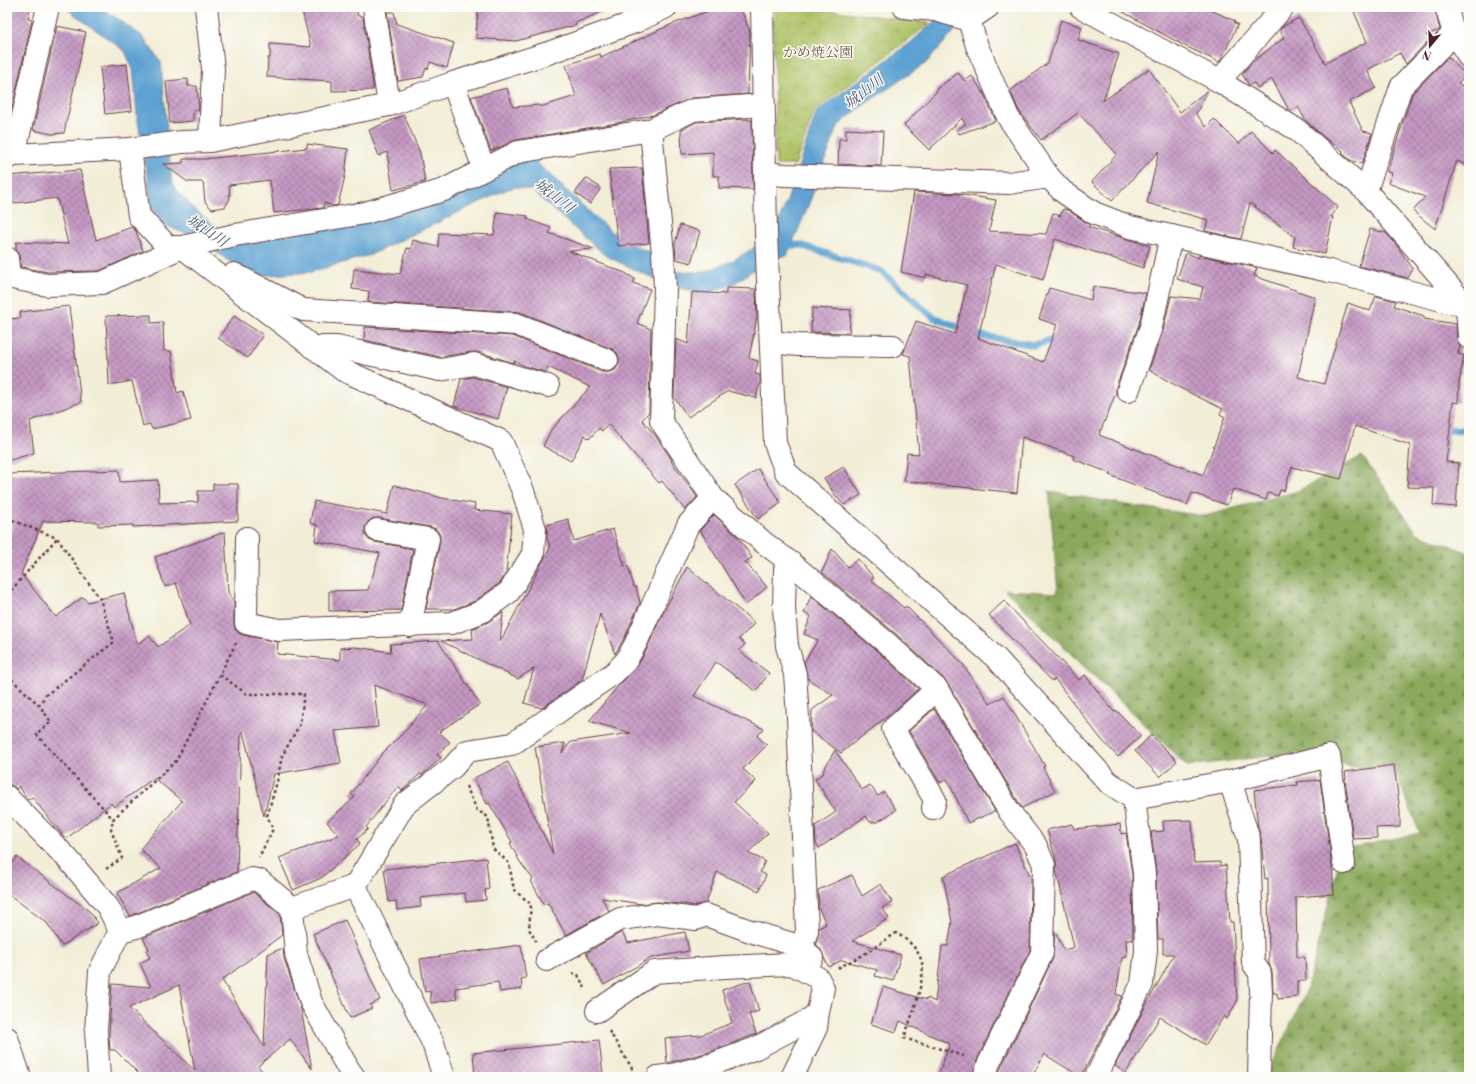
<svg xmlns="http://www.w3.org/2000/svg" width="1476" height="1084" font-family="'Libre Bodoni','Noto Serif JP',serif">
<defs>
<pattern id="forest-firs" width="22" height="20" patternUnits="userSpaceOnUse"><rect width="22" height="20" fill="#8aa95c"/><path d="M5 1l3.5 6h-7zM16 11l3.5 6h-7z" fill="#73894c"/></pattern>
<pattern id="park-crowns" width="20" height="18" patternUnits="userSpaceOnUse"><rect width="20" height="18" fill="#aec368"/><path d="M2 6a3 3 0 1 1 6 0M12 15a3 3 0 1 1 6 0" fill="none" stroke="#97a75a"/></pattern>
<pattern id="building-cross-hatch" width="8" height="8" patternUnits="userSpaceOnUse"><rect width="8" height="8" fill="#c498c3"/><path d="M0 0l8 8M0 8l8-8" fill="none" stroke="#a17b9f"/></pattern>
</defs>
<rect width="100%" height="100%" fill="#fdfcf7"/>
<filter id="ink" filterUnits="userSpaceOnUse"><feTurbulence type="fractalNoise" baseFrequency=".025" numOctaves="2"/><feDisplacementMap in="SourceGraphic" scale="8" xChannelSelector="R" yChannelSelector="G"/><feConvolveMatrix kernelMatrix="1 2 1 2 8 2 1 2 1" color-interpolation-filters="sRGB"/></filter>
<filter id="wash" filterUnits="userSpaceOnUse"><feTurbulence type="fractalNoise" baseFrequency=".012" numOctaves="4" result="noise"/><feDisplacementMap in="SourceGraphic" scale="16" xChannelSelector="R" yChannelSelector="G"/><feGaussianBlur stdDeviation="0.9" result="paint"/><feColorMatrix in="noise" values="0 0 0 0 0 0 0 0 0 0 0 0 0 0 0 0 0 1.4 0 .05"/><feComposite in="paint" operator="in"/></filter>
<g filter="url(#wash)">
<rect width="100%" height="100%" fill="#f2edd6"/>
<polygon fill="url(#forest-firs)" stroke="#6a6444" points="1362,456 1417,533 1469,553 1469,1077 1266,1077 1306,992 1342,850 1420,833 1395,772 1354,767 1296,753 1187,766 1005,590 1058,593 1049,491 1133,506 1205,516 1298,491"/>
<polygon fill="url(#park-crowns)" stroke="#7c714a" points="773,7 804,7 930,23 815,110 795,165 776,165"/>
<polygon fill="#5da2d2" stroke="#54607e" points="64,7 101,7 142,36 161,62 171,174 174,187 194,209 236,243 536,156 539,165 619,239 653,254 675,272 704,272 732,261 757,246 774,232 787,201 817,111 909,44 937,19 947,7 976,7 926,63 859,108 838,126 807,209 787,256 776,257 761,265 733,284 708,293 672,287 606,256 531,190 515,187 503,191 370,255 311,272 257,276 229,261 195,237 176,230 162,223 151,208 148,178 137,115 133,69 125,51"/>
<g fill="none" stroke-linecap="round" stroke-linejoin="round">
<g stroke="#5da2d2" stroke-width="7">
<polyline points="783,246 800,245 881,271 933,317 977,335 1034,345 1060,338"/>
<polyline points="1441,430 1469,430"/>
</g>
</g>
<g id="blocks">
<g fill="url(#building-cross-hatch)" fill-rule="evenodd">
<polygon points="7,7 30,7 28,19 32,20 10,118 7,117"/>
<polygon points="301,7 355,7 358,16 363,16 373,85 373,90 332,91 332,81 267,77 268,58 270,58 270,44 311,47"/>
<polygon points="478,7 612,7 612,8 575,23 576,25 516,41 476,38"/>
<polygon points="719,7 740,7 750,32 748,94 692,98 653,115 617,123 516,140 491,151 471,97 507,88 513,107 540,105 540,107 576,96 566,65 600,54 601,57 670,25"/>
<polygon points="1114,7 1204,7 1235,21 1234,23 1238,24 1222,58 1219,62 1183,45"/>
<polygon points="1352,7 1434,7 1440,30 1426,35 1430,39 1406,64 1400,53 1367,70 1376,88 1349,102 1363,131 1372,133 1362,164 1350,160 1342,153 1343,151 1325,138 1306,121 1298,107 1290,111 1289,110 1272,79 1258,88 1254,83 1249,85 1242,74 1252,62 1284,38 1280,30 1282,27 1299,18 1325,63 1367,42"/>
<polygon points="387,12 394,12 397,24 454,43 447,68 430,62 428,69 426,68 423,77 398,81"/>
<polygon points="1061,20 1082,27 1078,40 1119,54 1103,101 1149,69 1180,112 1208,90 1196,114 1206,127 1214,119 1239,144 1251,131 1273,153 1275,150 1338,207 1331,217 1333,217 1325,254 1293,247 1295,237 1250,203 1241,239 1205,231 1208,220 1147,203 1159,151 1112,201 1092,182 1117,154 1078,113 1041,140 1019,111 1010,91 1048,63"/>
<polygon points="57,26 86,32 64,133 52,134 33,130"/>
<polygon points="1448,57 1466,75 1458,83 1469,90 1469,166 1457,161 1435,229 1413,211 1425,197 1388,183 1392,173 1387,172 1412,94"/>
<polygon points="127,64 132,111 105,114 100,67"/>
<polygon points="958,73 965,81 972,76 984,94 996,121 959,134 957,130 965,124 962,118 929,150 904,125 937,91 936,89"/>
<polygon points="188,79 188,86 197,86 199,110 193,110 193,121 170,123 166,81"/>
<polygon points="404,115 420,153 425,182 393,190 387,152 379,156 369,130"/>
<polygon points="748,119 748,120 752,120 753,189 719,188 719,176 713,176 713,152 682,154 681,130 696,122"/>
<polygon points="846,129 883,131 881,166 838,164 839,139 846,139"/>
<polygon points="307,144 348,149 345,176 338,205 333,206 324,203 323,208 274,213 270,180 229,185 230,199 225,207 212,209 205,202 203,182 188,182 163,164 183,163 183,159 204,159 307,148"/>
<polygon points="642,168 649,243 618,246 609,169"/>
<polygon points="80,170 96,240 132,227 136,231 143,251 99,271 48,272 21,267 19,256 16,249 16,242 68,244 57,198 7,204 7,176"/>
<polygon points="586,178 601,188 590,204 575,193"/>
<polygon points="914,192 958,194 996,200 989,231 1046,234 1053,213 1060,216 1063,209 1068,210 1090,225 1088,227 1150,246 1143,268 1055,239 1043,280 996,264 978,338 1043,362 1057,325 1039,319 1049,288 1091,300 1093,286 1146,293 1139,324 1116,387 1116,393 1099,435 1203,475 1225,417 1220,414 1223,409 1182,389 1149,370 1163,331 1171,296 1200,299 1203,287 1177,279 1186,253 1199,258 1199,255 1257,268 1254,276 1315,297 1298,377 1324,384 1348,303 1370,311 1376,296 1396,301 1394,306 1424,316 1424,319 1456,324 1457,339 1460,346 1458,354 1464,355 1459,383 1458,403 1453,402 1446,462 1459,463 1456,507 1433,505 1434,488 1407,487 1410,445 1355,426 1341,479 1292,467 1284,491 1280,490 1278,496 1268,493 1266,500 1233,489 1227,505 1192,493 1187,505 1109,475 1110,473 1073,459 1074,456 1022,437 1017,493 904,481 907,453 919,454 910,356 903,354 916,321 955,334 967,285 926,274 926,278 901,272"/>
<polygon points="497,212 528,216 527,219 551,228 549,233 594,249 569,251 625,273 635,279 633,283 650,289 637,323 651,329 649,412 642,420 655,435 672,460 671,461 697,497 685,510 662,481 659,483 608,424 602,431 599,428 589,439 585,435 571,461 543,446 551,430 590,387 548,367 546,372 525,366 514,361 514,363 478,352 472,352 440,357 364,340 365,327 513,336 602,372 609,372 615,370 619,364 619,358 617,353 612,349 520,312 368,302 369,291 352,289 354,269 400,274 407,248 411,249 413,240 438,247 439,233 494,235"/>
<polygon points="680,225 700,231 691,263 676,259 675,244"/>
<polygon points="1370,229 1386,233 1395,243 1413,269 1408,278 1359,266"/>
<polygon points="726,288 756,289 757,317 749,358 758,361 755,374 760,375 760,382 756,398 728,391 688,417 674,397 676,339 688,344 692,292 726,294"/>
<polygon points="69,306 81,402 30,421 34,453 7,461 7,319 21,318 20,312"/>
<polygon points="812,308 851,310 849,333 811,332"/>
<polygon points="151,315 151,323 163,322 164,351 171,351 177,393 183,391 191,420 152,429 150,424 143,426 132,381 109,385 106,316"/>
<polygon points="234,316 263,335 248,358 218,338"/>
<polygon points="473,377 507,387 498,419 454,406 461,379"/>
<polygon points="844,467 861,495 844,505 835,495 824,478"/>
<polygon points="758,469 781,503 758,519 735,485"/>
<polygon points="119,470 120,482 158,480 159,503 198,502 198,491 213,491 213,484 238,484 238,521 133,527 133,525 98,526 98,522 43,521 21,574 56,617 83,597 87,602 124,593 137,644 149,636 158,647 190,625 176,583 165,587 155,557 225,532 228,592 234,602 234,623 235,629 239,633 243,635 278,642 277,654 340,660 340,648 355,647 391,652 390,644 438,641 480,704 439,732 450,742 437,755 441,758 422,775 420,774 402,791 398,786 366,827 368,829 357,839 360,844 321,878 293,890 279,858 339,835 327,822 355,797 351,794 382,754 412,724 410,724 428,705 374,685 378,727 335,731 341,763 274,774 264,816 243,732 241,732 237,872 130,916 117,893 161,868 140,849 182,801 154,778 114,807 111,803 66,839 32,797 28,800 19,786 16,789 11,785 7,785 7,531 12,533 7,489 7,474"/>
<polygon points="394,485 442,498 475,504 474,510 512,514 506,573 500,583 475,601 454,609 426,609 440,542 440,535 436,529 430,527 379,518 373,518 368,522 365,528 365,535 369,540 375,542 413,549 401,610 329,611 329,591 368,590 380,553 315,541 317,525 310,523 314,501 387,514"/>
<polygon points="714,515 738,537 752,558 745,562 767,587 746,605 700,530"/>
<polygon points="568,519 574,541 613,529 625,567 628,566 634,587 636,587 640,603 625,637 615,654 600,614 582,680 542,708 524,703 534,668 518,679 441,641 473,639 472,629 488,622 503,612 500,642 550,548 547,538 547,525"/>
<polygon points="832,549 848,567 858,559 874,578 871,580 904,608 906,606 962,663 990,704 1004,696 1045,766 1043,767 1055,791 1022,808 946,681 897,635 822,572"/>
<polygon points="687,567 755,623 739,639 745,644 739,651 769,673 756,691 716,662 694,696 764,729 757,736 767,745 743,769 756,781 734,802 768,833 748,853 765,861 760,872 766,875 759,891 717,872 706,903 694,906 680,903 680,904 658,902 641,904 602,898 609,911 566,935 548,903 544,905 531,881 533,879 520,862 510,843 512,842 489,803 487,804 474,778 508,762 553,854 535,747 565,743 562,753 571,742 631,733 589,721 619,685 637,667 647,648 665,609"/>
<polygon points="811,596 881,654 918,689 894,711 841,753 811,731 812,710 833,695 808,679 804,662 818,640 804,634 811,616 804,613"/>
<polygon points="1004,601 1079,680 1085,675 1114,712 1116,710 1141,736 1118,757 1101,739 1055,679 1052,681 989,615"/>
<polygon points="934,709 995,811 968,823 947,779 940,783 909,731"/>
<polygon points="1151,735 1177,761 1160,777 1135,751"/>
<polygon points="835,750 862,790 870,785 878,796 884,792 896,810 877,822 870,822 866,816 819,848 816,843 815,826 836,812 815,779 824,773 823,771"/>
<polygon points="1394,765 1400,811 1400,827 1376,828 1377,838 1353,839 1345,779 1346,778 1345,772"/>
<polygon points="1320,780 1332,866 1334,894 1296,897 1297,957 1305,957 1306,981 1297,981 1297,997 1278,999 1277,993 1273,993 1272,972 1269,964 1268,878 1265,879 1261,838 1258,827 1254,790 1298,785 1297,782"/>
<polygon points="1192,820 1194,863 1220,862 1220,866 1226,865 1230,922 1233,922 1237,1001 1227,1019 1224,1016 1206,1045 1160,1017 1126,1073 1115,1066 1145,1007 1174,954 1163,954 1163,939 1158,939 1156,873 1151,832 1164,831 1163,821"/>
<polygon points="1072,824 1074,829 1120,824 1121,834 1126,833 1132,874 1133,940 1126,940 1127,957 1122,958 1116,994 1122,996 1081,1077 1044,1054 1032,1077 1007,1077 998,1074 1053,958 1055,931 1064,950 1074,947 1056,869 1056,860 1047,830"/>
<polygon points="1015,843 1031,878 1030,950 978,1058 972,1077 937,1077 950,1044 900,1021 896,1032 871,1024 883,987 927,1000 928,998 935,1002 942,946 948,946 952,922 943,876"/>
<polygon points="17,857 89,911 98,923 62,946 47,923 7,893 7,870"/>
<polygon points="486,858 489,889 485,890 486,900 466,902 465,893 420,898 421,907 397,910 396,901 389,902 384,869"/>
<polygon points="852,875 862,896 881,884 892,902 882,908 889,918 852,941 901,955 893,981 875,976 877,970 842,960 829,967 824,958 821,950 816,944 819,928 826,924 819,909 818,890"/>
<path d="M 253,892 L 280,914 L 282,935 L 222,980 L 264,1047 L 268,954 L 283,948 L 284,958 L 301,1009 L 312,1069 L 290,1039 L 258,1066 L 267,1077 L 142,1077 L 115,1050 L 110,1050 L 109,1035 L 112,984 L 151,987 L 140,963 L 150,958 L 147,951 L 149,949 L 143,938 ZM 179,985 L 195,1071 L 129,1008 Z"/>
<polygon points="345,920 380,1000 370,1005 372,1008 350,1018 313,934"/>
<polygon points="622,932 628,943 685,932 689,951 651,958 604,985 586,953"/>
<polygon points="521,945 526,978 521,979 522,989 500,992 498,982 455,988 457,999 431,1003 430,991 425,992 420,959"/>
<polygon points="750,981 759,1011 749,1014 756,1034 709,1052 667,1063 665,1038 701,1035 732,1023 722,990"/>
<polygon points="599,1040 603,1074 598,1074 599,1077 475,1077 473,1053"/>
</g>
</g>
</g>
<g filter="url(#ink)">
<use href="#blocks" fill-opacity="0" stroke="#633e45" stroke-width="1"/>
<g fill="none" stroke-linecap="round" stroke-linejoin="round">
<g stroke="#633e45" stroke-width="24">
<g id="minor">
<polyline points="206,7 213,69 210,141"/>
<polyline points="374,7 389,105"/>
<polyline points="762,7 766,233 775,443 786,472 997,659 1108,782 1134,799 1144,873 1146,951 1142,984 1096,1077"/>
<polyline points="904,7 935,10 969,20"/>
<polyline points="1081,7 1219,81 1297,130 1366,191 1467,307 1469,338"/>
<polyline points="1446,7 1454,33 1469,57"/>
<polyline points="969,20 977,46 1008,117 1049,177 1062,191 1094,213 1130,227 1329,271 1469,307"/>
<polyline points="969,20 988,7"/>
<polyline points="1219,81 1283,7"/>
<polyline points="453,83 484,169"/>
<polyline points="651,130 663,254 665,287 661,421 713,498 763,542 791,563 889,645 937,689 1009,811 1036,846 1044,865 1042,953 989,1063 984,1077"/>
<polyline points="130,149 139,216 168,247 182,247 343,370 501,441 523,491 535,529 533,554 509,592 481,612 452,623 279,630 246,623 247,538"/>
<polyline points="14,155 48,7"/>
<polyline points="7,158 14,155 130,149 182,142 210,141 389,105 453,83 548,53 635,22 666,7"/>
<polyline points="765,173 785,175 1009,183 1049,177"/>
<polyline points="1366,191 1401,87 1454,33"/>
<polyline points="7,258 9,277"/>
<polyline points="234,274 303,310 516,324 607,360"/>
<polyline points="7,277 47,285 102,283 182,247 235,235 365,213 444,190 518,152 651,130 693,110 763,105"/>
<polyline points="771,340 781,343 798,345 893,346"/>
<polyline points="312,347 337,347 440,370 474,364 548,386"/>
<polyline points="1128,391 1151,327 1167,254 1172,236"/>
<polyline points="377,530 428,539 410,626"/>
<polyline points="791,563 785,569 784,608 787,646 795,674 798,717 807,931 802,947"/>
<polyline points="1230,781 1329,756 1344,863"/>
<polyline points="7,797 68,859 108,907 120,931 100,971 96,1030 99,1077"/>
<polyline points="1134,799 1230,781 1249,839 1253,963 1260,973 1261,991 1259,1077"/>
<polyline points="933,808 935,800 893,729 937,689"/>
<polyline points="292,908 355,886"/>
<polyline points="120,931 136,927 252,879 260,881 292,908 296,954 311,1002 349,1070 354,1077"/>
<polyline points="547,960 620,919 657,914 696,919 706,915 753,932 802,947 812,958"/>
<polyline points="597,1011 654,972 725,967 792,964 818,978 823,988 818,1012 809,1020 756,1048 713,1064 672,1075 658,1077"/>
<polyline points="7,1038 19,1074 18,1077"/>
<polyline points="444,1077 433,1043 355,886 404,805 453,767 467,751 512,744 614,673 626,661 636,643 688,525 713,498"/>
<polyline points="792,1077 816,1028 818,1012"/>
</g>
</g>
<g stroke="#633e45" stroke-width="2.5" stroke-dasharray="3 3" stroke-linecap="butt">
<polyline points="7,518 57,538 100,599 114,642 46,695 39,705"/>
<polyline points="7,595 57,538"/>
<polyline points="7,675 39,705 51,722 36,734 113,819 176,761 236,643"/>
<polyline points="220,675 247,694 304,694 300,724 282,756 277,782 267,816 273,829 259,857"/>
<polyline points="466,786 477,810 488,817 493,849 509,863 514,890 531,904 529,929 536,941"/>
<polyline points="106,869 122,858 111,830 113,819"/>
<path d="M 838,968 L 863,955 L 896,933 C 907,939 919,949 922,963 C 926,979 910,1021 904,1038 L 967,1057"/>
<polyline points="572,973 578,975 586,990"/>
<polyline points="609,1031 635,1073"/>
</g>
<use href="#minor" stroke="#fff" stroke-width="22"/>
</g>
</g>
<g text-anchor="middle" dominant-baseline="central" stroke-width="3" stroke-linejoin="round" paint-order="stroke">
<g font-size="14" fill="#6d5840" stroke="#fdfcf7">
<text x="818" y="53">かめ焼公園</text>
</g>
<g font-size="15" font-style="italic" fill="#535a76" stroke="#fdfcf7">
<text transform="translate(864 92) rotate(-38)">城山川</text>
<text transform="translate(554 196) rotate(38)">城山川</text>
<text transform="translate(207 231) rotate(34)">城山川</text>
</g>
</g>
<rect width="1476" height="1084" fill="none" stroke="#fdfcf7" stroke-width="24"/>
<g transform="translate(1430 46) rotate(199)" stroke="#fdfcf7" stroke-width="3" paint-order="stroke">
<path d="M0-3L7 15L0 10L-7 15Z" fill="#4a1f2b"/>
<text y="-6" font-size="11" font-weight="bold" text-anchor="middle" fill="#4a1f2b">N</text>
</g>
</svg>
